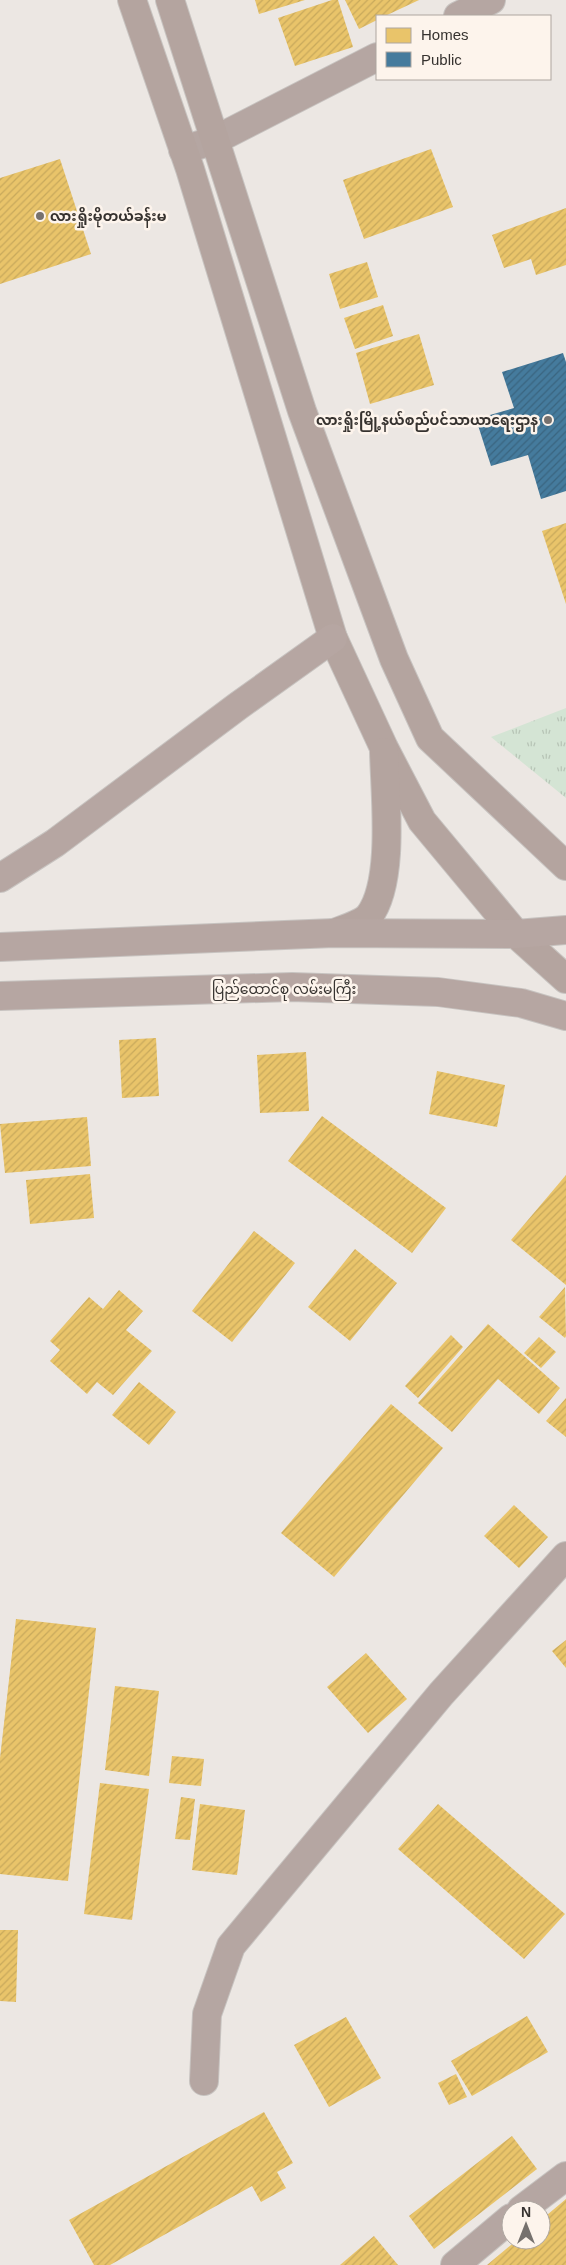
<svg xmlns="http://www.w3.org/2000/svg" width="566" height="2265" font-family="Arial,'Noto Sans Myanmar',sans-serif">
<defs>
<pattern id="grass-tufts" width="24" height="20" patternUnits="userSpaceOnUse" patternTransform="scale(1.25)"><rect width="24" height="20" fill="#d4e4d4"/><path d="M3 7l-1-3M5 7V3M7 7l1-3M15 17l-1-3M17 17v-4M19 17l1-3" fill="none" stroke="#b7c4b6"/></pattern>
<pattern id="homes-hatch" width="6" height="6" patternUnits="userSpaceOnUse" patternTransform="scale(1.25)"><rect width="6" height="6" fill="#e9c46a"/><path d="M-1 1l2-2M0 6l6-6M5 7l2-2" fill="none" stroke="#c8a95c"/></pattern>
<pattern id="public-hatch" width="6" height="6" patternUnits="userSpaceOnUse" patternTransform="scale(1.25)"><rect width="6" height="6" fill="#457b9d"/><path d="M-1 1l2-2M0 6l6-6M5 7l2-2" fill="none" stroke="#3a6580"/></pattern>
</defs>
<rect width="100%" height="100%" fill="#ece7e3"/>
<polygon fill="url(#grass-tufts)" points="566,708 566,798 491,737"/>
<g fill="url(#homes-hatch)">
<polygon points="255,0 305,0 259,14"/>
<polygon points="332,0 338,0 353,47 295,66 278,18"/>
<polygon points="345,0 419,0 385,16 377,16 377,20 359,29"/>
<polygon points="431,149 453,207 364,239 343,180"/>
<polygon points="60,159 91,254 0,284 0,178"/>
<polygon points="566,208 566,265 536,275 531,259 504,268 492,235"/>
<polygon points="367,262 378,297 340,309 329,274"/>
<polygon points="383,305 393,336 355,349 344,318"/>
<polygon points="419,334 434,385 370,404 356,353"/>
<polygon points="566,523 566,604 542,531"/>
<polygon points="156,1038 159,1096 122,1098 119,1040"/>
<polygon points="306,1052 309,1111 260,1113 257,1055"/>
<polygon points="437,1071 505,1085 497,1127 429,1114"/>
<polygon points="322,1116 446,1208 412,1253 288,1161"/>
<polygon points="87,1117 91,1166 5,1173 0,1124"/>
<polygon points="90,1174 94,1218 30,1224 26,1180"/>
<polygon points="566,1175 566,1285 511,1240"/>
<polygon points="254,1231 295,1263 232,1342 192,1311"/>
<polygon points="355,1249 397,1283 350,1341 308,1307"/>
<polygon points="565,1287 566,1336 565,1338 539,1317"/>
<polygon points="119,1290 143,1311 126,1330 152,1351 113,1395 97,1382 87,1394 50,1361 60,1350 50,1341 89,1297 103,1309"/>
<polygon points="488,1324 560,1388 539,1414 498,1379 452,1432 418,1403"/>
<polygon points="451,1335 463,1347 418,1398 405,1386"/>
<polygon points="539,1337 556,1352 541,1368 524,1353"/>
<polygon points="139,1382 176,1412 149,1445 112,1415"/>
<polygon points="566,1398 566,1437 546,1421"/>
<polygon points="391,1404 443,1448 334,1577 281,1533"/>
<polygon points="514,1505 548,1537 519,1568 484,1536"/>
<polygon points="16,1619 96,1628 68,1881 0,1874 0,1758"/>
<polygon points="566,1640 566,1668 552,1651"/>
<polygon points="366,1653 407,1699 368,1733 327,1687"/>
<polygon points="115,1686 159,1691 149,1776 105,1770"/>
<polygon points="172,1756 204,1759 201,1786 169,1783"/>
<polygon points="100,1783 149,1789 132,1920 84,1914"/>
<polygon points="181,1797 195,1799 190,1840 175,1839"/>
<polygon points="200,1804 245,1810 237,1875 192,1870"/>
<polygon points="438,1804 565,1914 524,1959 398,1849"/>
<polygon points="0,1930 18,1930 16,2002 0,2001"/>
<polygon points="527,2016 548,2052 472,2096 451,2061"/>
<polygon points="346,2017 381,2078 329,2107 294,2045"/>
<polygon points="456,2074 467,2097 449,2105 438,2083"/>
<polygon points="264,2112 293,2163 277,2172 286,2188 261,2202 252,2186 110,2265 94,2265 69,2220"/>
<polygon points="512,2136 537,2169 434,2249 409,2216"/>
<polygon points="566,2199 566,2265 487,2265 517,2240 541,2240 541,2220"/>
<polygon points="374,2236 398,2265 340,2265"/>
</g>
<polygon fill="url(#public-hatch)" points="563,353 566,362 566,491 541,499 528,455 491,466 476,419 514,408 502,372"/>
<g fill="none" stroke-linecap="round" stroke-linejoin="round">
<g stroke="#c7c3c0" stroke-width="30">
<g id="street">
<polyline points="458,16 491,0"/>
<polyline points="183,150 215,140 377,57"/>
<polyline points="204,2081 207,2014 231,1946 441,1694 566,1556"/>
<polyline points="521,2210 566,2176"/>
<polyline points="455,2265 511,2218"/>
</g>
</g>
<g stroke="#c7c3c0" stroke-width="30">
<g id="secondary">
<polyline points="132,0 190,169 333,638 384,748 422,821 516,934 566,979"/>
<polyline points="170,0 302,411 394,659 430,738 566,866"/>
<path d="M 334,933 C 344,929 362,924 369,916 C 395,882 385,795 384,752"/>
</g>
</g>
<g stroke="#c7c3c0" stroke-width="30">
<g id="primary">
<polyline points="0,878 55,843 238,706 333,638"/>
<polyline points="0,947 334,933 516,934 566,930"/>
<polyline points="0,996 292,987 438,992 521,1003 566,1016"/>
</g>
</g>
<use href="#street" stroke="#b5a6a2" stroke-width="28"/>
<use href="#secondary" stroke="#b4a49f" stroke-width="28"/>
<use href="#primary" stroke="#b6a6a2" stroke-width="28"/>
</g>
<g fill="#76716e" stroke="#fdf4ec" stroke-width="2">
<circle cx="40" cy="216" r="5"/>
<circle cx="548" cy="420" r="5"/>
</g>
<g text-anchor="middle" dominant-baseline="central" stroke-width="5" stroke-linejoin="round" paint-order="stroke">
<g font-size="14" font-weight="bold" fill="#36322f" stroke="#fdf4ec" text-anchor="start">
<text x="50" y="216">လားရှိုးမိုတယ်ခန်းမ</text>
<text x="538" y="420" text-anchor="end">လားရှိုးမြို့နယ်စည်ပင်သာယာရေးဌာန</text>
</g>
<g font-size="14" fill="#36322f" stroke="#fdf4ec">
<text x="284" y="989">ပြည်ထောင်စု လမ်းမကြီး</text>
</g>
</g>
<rect x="376" y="15" width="175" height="65" fill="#fdf4ec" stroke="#ada6a0"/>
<rect x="386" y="28" width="25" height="15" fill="#e9c46a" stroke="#ada6a0"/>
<text x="421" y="40" font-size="15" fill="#36322f">Homes</text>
<rect x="386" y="52" width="25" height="15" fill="#457b9d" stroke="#ada6a0"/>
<text x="421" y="65" font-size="15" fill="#36322f">Public</text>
<g transform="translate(526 2225)"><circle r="24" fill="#fdf4ec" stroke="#ada6a0"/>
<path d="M0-4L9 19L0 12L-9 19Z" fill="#76716e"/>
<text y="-8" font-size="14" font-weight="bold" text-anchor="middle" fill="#36322f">N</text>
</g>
</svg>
